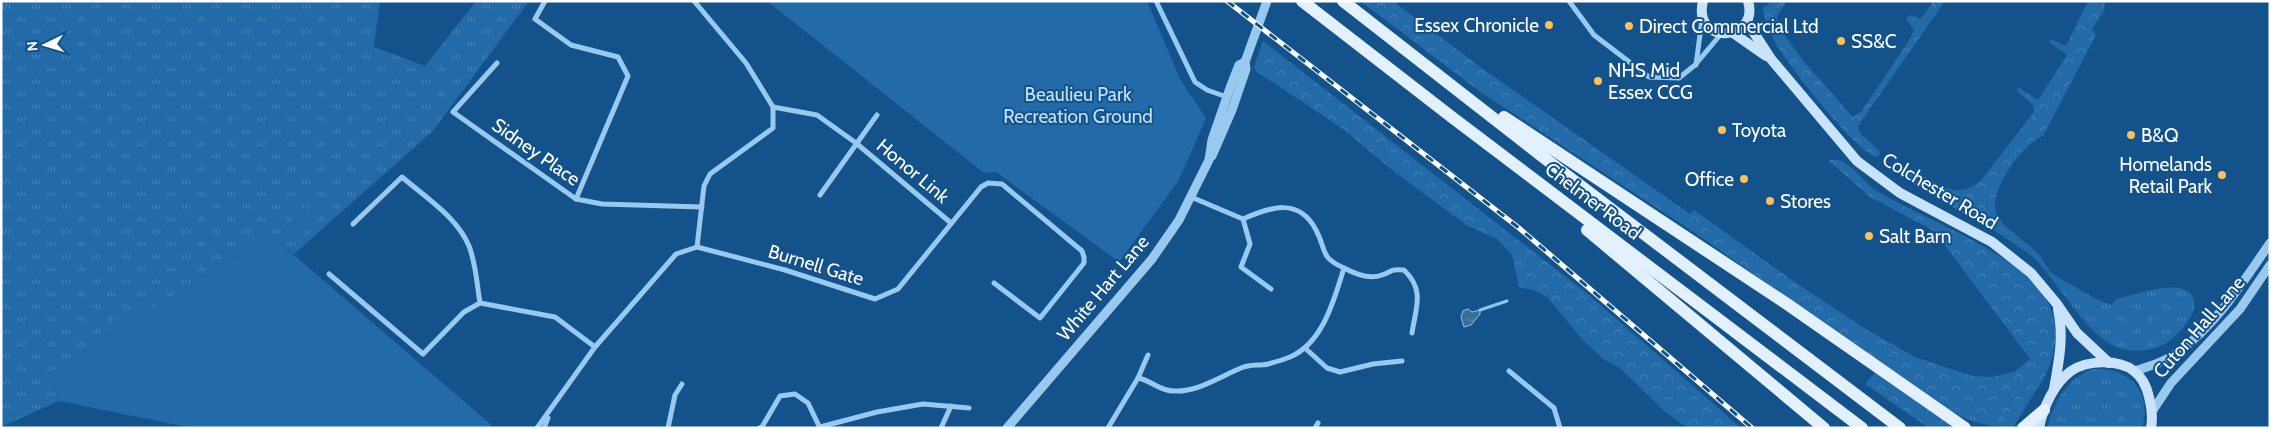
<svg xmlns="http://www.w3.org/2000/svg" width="2271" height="429" font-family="Cabin,sans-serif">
<defs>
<pattern id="grass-tufts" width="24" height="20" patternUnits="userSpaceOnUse" patternTransform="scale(1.25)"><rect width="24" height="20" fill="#226aa8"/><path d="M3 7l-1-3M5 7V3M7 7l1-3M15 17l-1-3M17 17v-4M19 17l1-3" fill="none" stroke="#4380b5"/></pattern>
<pattern id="forest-crowns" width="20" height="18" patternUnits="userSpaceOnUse" patternTransform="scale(1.25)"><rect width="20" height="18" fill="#226aa8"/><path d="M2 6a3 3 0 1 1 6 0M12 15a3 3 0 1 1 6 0" fill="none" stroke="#4380b5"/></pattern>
<pattern id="water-ripples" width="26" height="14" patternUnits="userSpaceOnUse" patternTransform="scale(1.25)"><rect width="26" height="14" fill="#3d6c94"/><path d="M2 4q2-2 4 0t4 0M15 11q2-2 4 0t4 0" fill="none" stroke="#5a82a4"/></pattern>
</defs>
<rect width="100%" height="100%" fill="#13528a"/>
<g fill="url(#grass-tufts)">
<polygon points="1,1 380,1 374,47 425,66 476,1 529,1 432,132 294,254 269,235 50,373 59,401 1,427"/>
<path d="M 2003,224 L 2039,254 L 2051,273 L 2096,299 L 2112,305 L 2116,299 C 2134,295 2174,280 2189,292 C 2207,307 2177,337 2165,344 C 2149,353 2125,353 2110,344 C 2083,328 2059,285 2037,261 C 2025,249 2007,240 1994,230 L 1998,231 L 2005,228 Z"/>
<path d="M 2094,369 C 2129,367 2153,392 2142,428 L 2047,428 C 2054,402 2067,377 2094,369 Z"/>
<path d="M 2034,394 L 2014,426 C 1981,429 1957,416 1931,399 C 1969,415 2002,428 2034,394 Z"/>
</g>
<g fill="url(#forest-crowns)">
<path d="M 1360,1 L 1393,1 L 1479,66 L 1690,214 L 1694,210 L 1789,278 L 1864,328 L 1915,357 L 1972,376 L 1992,377 L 2014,372 L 2030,359 L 1934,231 L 1870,197 L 1828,160 C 1832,160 1836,159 1839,160 C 1852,164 1861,179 1871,187 C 1878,192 1886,196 1893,200 C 1939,225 2021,256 2047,301 C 2069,337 2045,403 2004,414 C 1979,421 1953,408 1931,399 L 1701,237 L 1479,91 Z"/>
<path d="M 1773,1 L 1787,1 L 1777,16 L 1777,25 L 1806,64 L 1853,117 L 1861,112 L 1908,42 L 1914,30 L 1906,19 L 1909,15 L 1921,19 L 1932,3 L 1931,1 L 1945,1 L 1858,126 L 1861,134 L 1879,150 L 1880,154 L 1877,157 C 1856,153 1788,65 1776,44 C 1770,33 1765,20 1762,8 Z"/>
<path d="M 2088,1 L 2105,1 L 2104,11 L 2092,29 L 2096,35 L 2043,136 C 2023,144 1996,183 1995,204 C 1994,214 2002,219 2005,228 L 2002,231 L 1992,230 L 1908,181 L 1906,175 L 1911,171 C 1938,179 1955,205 1982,179 L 2034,112 L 2033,105 L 2017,91 L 2018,87 L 2038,100 L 2067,55 L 2049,42 L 2050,39 L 2066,46 Z"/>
<polygon points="1263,41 1589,295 1741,428 1690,428 1682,424 1664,411 1620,368 1603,359 1581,338 1548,298 1536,291 1519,287 1512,255 1497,239 1466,225 1392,170 1343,129 1257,72 1254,67"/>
<polygon points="1875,373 1955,428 1929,428 1865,384"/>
</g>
<g fill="#226aa8">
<polygon points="767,1 1147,1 1180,79 1206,118 1179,180 1119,262 996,172 984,173"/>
<polygon points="306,206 319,218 304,234 291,221"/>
<polygon points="269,235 294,255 495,428 192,428 59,401 50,373"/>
</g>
<polygon fill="url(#water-ripples)" stroke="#8cc5f3" points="1468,309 1472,312 1480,310 1480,314 1471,325 1464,327 1461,317 1463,311"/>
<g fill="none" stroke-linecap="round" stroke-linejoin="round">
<polyline stroke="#8cc5f3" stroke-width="3" points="1480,310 1507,301"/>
<g stroke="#9ac9f0" stroke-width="5">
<polyline points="545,1 535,19 571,45 618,57 628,76 576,199"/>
<polyline points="694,1 746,63 773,107 773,128 710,174 704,186 697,247"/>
<polyline points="1156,1 1195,82 1207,90 1227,97"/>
<polyline points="1569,1 1594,35 1649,77 1679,78 1695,65 1721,34"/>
<polyline points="497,63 453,112 576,199 602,204 702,207"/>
<polyline points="1696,65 1702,19"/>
<polyline points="773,107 817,115 856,143 951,223"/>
<polyline points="820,195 877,115"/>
<polyline points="1243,219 1250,244 1241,267 1271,289"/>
<path d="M 353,224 L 402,177 C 425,197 457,217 469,246 C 476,264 477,285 480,303 L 555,317 L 595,347"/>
<path d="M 1344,268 C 1355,274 1369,280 1382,275 C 1393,271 1390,269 1404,270 C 1425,290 1416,307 1412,333"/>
<polyline points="329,274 423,354 464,312 480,303"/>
<polyline points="1305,348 1327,368 1340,372 1373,364 1402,361"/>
<polyline points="1509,371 1554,408 1560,428"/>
<polyline points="1138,378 1148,355"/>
<polyline points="820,427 877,412 923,404 969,408"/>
<polyline points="537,428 595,347 676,254 697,247 785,270 875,299 898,289 981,187 988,183 1002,184 1082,251 1084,257 1084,263 1040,318 994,283"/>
<polyline points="544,428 548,418"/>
<polyline points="668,428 675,395 682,384"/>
<polyline points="759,428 762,427 780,396 795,394 808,403 820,428"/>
<polyline points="941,428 951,406"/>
<path d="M 1108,428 L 1138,378 C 1151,380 1159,391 1174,391 C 1198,392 1219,377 1241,368 C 1250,364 1259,366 1268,364 C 1275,362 1283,360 1290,357 C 1323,343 1334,300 1344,268 C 1319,257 1327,250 1316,230 C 1299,197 1270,207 1243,219 L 1191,197"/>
<polyline points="1315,428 1318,423"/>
</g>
<g stroke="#9ac9f0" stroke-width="9">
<polyline points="1212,156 1232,110 1246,69 1245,62 1267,1"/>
<path d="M 2135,371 C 2150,366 2165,362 2178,352 C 2217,324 2243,282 2270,243"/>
<polyline points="2153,410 2171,383 2240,309 2270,265"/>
<polyline points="1007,428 1152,259 1179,220 1209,160 1212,140 1230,88 1239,65 1245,62"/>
</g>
<g stroke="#c8e3fb" stroke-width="10">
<path d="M 1703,1 C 1692,46 1760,42 1748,1"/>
<polyline points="1747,22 1771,59 1857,161 1900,193 1992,242 2031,273 2057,304 2077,333 2109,363"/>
<polyline points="1733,33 1766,56"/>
<path d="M 2054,389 C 2059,361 2064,337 2058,309"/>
<path d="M 2039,428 C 2043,408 2054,383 2071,371 C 2087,360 2118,359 2134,371 C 2142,377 2147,388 2149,397 C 2152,408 2153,417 2151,428"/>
</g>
<g stroke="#e3f1ff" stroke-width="12">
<polyline points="1302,1 1453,118 1862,428"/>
<polyline points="1343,1 1565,174 1900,428"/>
<polyline points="1504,117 1787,304 1965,428"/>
<polyline points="1587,230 1824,428"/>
<polyline points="2023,428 2044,410"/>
</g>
<g stroke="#fff" stroke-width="5">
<polyline id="rail" points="1227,1 1519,228 1752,428"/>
</g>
<use href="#rail" stroke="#13528a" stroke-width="3" stroke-dasharray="9" stroke-linecap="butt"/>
</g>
<g fill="#ffc059" stroke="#13528a" stroke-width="2">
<circle cx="1549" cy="25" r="5"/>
<circle cx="1629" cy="26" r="5"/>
<circle cx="1841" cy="41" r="5"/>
<circle cx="1598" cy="81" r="5"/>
<circle cx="1722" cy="130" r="5"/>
<circle cx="2131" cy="135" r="5"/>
<circle cx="2222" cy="175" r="5"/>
<circle cx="1744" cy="179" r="5"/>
<circle cx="1770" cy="201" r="5"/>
<circle cx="1869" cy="236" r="5"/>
</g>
<g text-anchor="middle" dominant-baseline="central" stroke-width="4" stroke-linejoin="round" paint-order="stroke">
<g font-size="19" fill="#fff" stroke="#13528a" text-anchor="start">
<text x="1539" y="25" text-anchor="end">Essex Chronicle</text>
<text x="1639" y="26">Direct Commercial Ltd</text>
<text x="1851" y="41">SS&amp;C</text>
<text x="1608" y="70">NHS Mid<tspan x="1608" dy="22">Essex CCG</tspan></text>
<text x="1732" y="130">Toyota</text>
<text x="2141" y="135">B&amp;Q</text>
<text x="2212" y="164" text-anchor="end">Homelands<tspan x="2212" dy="22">Retail Park</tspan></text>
<text x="1734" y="179" text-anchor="end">Office</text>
<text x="1780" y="201">Stores</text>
<text x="1879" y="236">Salt Barn</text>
</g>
<g font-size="19" fill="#c1e1fc" stroke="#13528a">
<text x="1078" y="94">Beaulieu Park<tspan x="1078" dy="22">Recreation Ground</tspan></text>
</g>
<g font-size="19" fill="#fff" stroke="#13528a">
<text transform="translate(536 152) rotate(35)">Sidney Place</text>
<text transform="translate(913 171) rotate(40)">Honor Link</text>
<text transform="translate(1940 191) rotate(31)">Colchester Road</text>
<text transform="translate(1593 201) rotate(37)">Chelmer Road</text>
<text transform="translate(816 265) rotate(17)">Burnell Gate</text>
<text transform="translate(1103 288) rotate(-50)">White Hart Lane</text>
<text transform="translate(2199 327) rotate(-49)">Cuton Hall Lane</text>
</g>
</g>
<rect width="2271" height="429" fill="none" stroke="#ffffff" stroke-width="5"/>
<g transform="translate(45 45) rotate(265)" stroke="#13528a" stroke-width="4" paint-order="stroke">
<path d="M0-4L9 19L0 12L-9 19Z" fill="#ffffff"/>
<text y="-8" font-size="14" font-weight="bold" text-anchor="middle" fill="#ffffff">N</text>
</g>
</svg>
